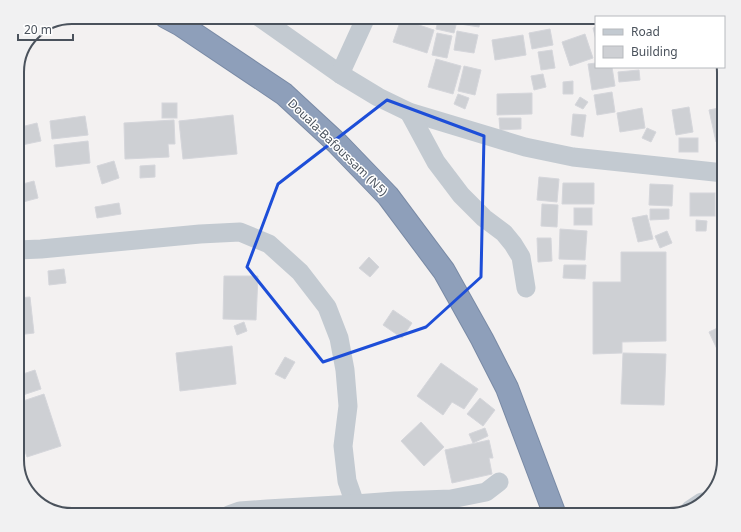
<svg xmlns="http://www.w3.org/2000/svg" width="741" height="532" font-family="'Noto Sans',sans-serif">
<rect width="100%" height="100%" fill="#f3f1f1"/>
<g fill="#ced0d4" stroke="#d5d6db">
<polygon points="439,17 458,17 454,33 436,29"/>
<polygon points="461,17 481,17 479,27 460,24"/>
<polygon points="401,19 434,30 427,53 393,42"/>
<polygon points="596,27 596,40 593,28"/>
<polygon points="550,29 553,45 532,49 529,33"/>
<polygon points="457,31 478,35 474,53 454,50"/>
<polygon points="437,33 452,36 447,58 432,55"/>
<polygon points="585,34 593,58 570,66 562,42"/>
<polygon points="523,35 526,55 495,60 492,40"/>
<polygon points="552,50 555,68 541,70 538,52"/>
<polygon points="436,59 461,66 453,94 428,87"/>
<polygon points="596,63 596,67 612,67 615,86 592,90 588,64"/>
<polygon points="464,66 481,70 475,95 458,91"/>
<polygon points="639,70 640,80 619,82 618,72"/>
<polygon points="543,74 546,87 534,90 531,76"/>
<polygon points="573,81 573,94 563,94 563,82"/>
<polygon points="612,92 615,112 597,115 594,95"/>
<polygon points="532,93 532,114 497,115 497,94"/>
<polygon points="458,94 469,98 465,109 454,104"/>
<polygon points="580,97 588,102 583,109 575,105"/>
<rect x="162" y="103" width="15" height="15"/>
<polygon points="689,107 693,132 676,135 672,110"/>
<polygon points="724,107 724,140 716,142 709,110"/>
<polygon points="642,108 645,128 620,132 617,113"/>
<polygon points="573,114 586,115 583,137 571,135"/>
<polygon points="233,115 237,154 183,159 179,121"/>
<polygon points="85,116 88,135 52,139 50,121"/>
<polygon points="499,118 521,118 521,129 500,130"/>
<polygon points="174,120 175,144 168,144 169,157 125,159 124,123"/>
<polygon points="37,123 41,141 17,146 17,128"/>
<polygon points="647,128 656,132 651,142 642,138"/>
<rect x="679" y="138" width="19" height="14"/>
<polygon points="88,141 90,163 56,167 54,145"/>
<polygon points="114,161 119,178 102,184 97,166"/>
<polygon points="155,165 155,177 140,178 140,166"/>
<polygon points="539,177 559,179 557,202 537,200"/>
<polygon points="34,181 38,198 23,202 19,185"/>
<polygon points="563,183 594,183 594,204 562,204"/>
<polygon points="650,184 673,185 672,206 649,205"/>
<polygon points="718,190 724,190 724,220 720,220"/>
<rect x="690" y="193" width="25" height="23"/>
<polygon points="119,203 121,214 97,218 95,207"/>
<polygon points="542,204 558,205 557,227 541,226"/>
<rect x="574" y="208" width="18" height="17"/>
<polygon points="650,209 669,209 669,219 650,220"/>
<polygon points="647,215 653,239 638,242 632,218"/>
<polygon points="696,220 707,221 706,231 696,231"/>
<polygon points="560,229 587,231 585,260 559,259"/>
<polygon points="667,231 672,243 660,248 655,236"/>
<polygon points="537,238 551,238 552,261 538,262"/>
<polygon points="724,242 724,268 719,243"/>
<polygon points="621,252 666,252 666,341 622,342 622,353 593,354 593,282 621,282"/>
<polygon points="369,257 379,267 370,277 359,268"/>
<polygon points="564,265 586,265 585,279 563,278"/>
<polygon points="64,269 66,283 49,285 48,271"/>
<polygon points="224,276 258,276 256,320 223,319"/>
<polygon points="30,297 34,333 17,335 17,298"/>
<polygon points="393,310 412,323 402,338 383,325"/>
<polygon points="244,322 247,331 237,335 234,326"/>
<polygon points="724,325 724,346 717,349 709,332"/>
<polygon points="232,346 236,384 180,391 176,353"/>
<polygon points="623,353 666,354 664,405 621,404"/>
<polygon points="285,357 295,362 285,379 275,374"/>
<polygon points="441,363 478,389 464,409 452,402 443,415 417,396"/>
<polygon points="35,370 41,389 17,397 17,376"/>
<polygon points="44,394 61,446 27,457 22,443 17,445 17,403"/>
<polygon points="480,398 495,410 483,426 467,414"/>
<polygon points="421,422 444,447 424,466 401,441"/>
<polygon points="485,428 488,436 473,443 469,434"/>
<polygon points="489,440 493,458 489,458 492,474 452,483 445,450"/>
</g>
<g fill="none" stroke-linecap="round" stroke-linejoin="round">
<g stroke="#798aa5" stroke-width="24">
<polyline id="highway" points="166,17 181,25 284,94 337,143 388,196 444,271 482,339 507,388 555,515"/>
</g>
<g stroke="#c3cad1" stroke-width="19">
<polyline points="259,17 340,74 378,97 409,112 525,147 573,157 724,173"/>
<polyline points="340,74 366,17"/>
<polyline points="409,112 436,162 461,195 484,218 504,233 513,244 521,257 526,288"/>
<polyline points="17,250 41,249 200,234 240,232 269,244 300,272 327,307 339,338 345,370 348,406 343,446 347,481 359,515"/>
<polyline points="690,510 702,502"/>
<polyline points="229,515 240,511 267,509 355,504 395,501 451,499 486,492 499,482"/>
</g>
<use href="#highway" stroke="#8e9fba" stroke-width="22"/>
</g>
<path fill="none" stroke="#1d4ed8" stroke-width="3" stroke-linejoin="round" d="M 387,100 L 484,136 L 481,277 L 426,327 L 323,362 L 247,267 L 278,184 Z"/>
<g text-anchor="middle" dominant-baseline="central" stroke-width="3" stroke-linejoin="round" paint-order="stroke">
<g font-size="12" fill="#4a525c" stroke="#fff">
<text transform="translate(338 147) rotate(44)">Douala-Bafoussam (N5)</text>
</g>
</g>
<path d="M0 0H741V532H0ZM72 24H669A48 48 0 0 1 717 72V460A48 48 0 0 1 669 508H72A48 48 0 0 1 24 460V72A48 48 0 0 1 72 24Z" fill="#f1f1f2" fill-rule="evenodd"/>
<path fill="none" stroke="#4a525c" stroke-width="2" d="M72 24H669A48 48 0 0 1 717 72V460A48 48 0 0 1 669 508H72A48 48 0 0 1 24 460V72A48 48 0 0 1 72 24Z"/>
<rect x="595" y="16" width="130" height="52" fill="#ffffff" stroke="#b7babe"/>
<rect x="603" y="29" width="20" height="6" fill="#c3cad1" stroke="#b7babe"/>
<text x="631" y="36" font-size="12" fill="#4a525c">Road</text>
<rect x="603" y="46" width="20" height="12" fill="#ced0d4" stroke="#b7babe"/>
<text x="631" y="56" font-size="12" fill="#4a525c">Building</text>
<path d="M18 34v6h55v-6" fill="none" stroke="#4a525c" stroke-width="2"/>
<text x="24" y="34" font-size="12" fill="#4a525c" stroke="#ffffff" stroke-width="3" paint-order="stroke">20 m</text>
</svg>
